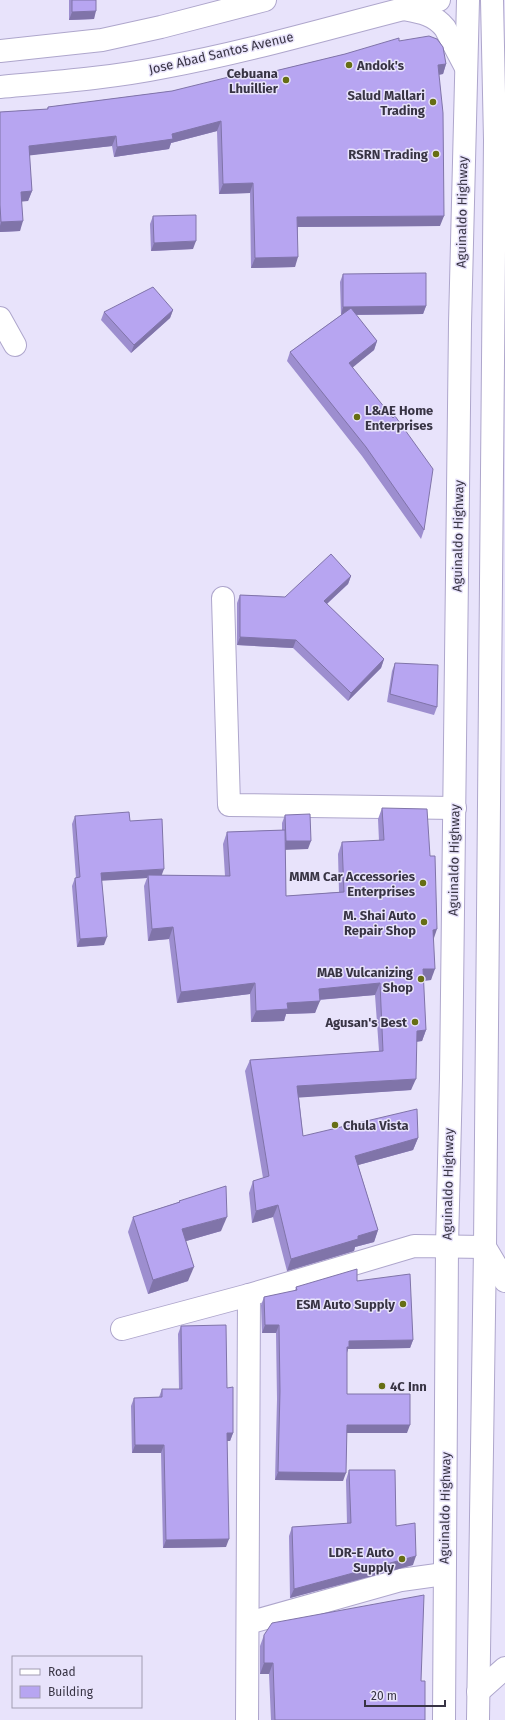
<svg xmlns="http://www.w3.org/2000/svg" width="505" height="1720" font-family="'Fira Sans',sans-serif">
<rect width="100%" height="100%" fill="#e8e3fb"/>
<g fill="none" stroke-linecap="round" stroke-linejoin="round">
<g stroke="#aea6cc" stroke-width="24">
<g id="minor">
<polyline points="0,318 15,345"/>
<polyline points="223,598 229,805 455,808"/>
<polyline points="122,1329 249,1295 414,1246 485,1247 505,1281"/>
<polyline points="248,1623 401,1580 444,1574"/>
<polyline points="478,1692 505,1668"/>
<polyline points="247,1720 249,1295"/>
</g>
</g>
<g stroke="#aea6cc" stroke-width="24">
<g id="secondary">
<polyline points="0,51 102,40 161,27 265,0"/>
<path d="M 0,87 C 55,82 111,78 165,67 C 258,50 348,22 439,0"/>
</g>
</g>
<g stroke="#aea6cc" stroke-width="24">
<g id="trunk">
<path d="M 403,9 C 419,12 434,14 445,28 L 465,66"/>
<polyline points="444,1720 447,1246 451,1078 460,324 468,0"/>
<polyline points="478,1720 485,1247 495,140 492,0"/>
</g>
</g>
<use href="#minor" stroke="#fff" stroke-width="22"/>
<use href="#secondary" stroke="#fff" stroke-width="22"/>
<use href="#trunk" stroke="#fff" stroke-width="22"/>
</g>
<g fill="#9d8ecf">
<polygon points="69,0 96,0 94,19 69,20"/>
<polygon points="399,41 446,64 443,74 439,75 440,226 298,227 295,267 251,268 250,193 219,194 217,131 171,143 169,149 114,157 112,146 29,155 32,191 28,201 22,201 20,231 0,232 0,112 47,109 48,107 172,91 246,78"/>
<polygon points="153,216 193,249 151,251 150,224"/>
<polygon points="343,274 426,306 423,314 356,315 377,341 374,350 352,367 424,530 421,539 362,456 287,361 290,352 341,315 340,282"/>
<polygon points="173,310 170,318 131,353 101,320 104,312"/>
<polygon points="351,576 348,584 327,604 384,659 381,668 348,701 293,648 237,645 237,603 240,595 285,597"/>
<polygon points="395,663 437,707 434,715 387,702 392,671"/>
<polygon points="382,808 433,939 431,980 423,981 426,1030 422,1041 416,1042 411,1090 299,1097 303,1136 418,1138 413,1150 358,1165 378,1230 374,1242 355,1247 354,1251 287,1271 273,1217 252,1223 249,1193 253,1181 263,1178 245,1071 250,1060 379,1051 375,995 319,1000 315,1013 286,1014 284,1021 251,1022 250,994 177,1003 169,939 148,941 144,886 147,878 102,880 104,945 77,947 72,886 75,878 76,878 72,824 75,816 130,821 162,875 225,876 223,844 227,832 282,830 282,823 285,815 308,849 285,849 286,896 339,892 338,854 342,842 379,841 378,819"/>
<polygon points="179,1201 221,1231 186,1241 188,1281 148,1294 128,1232 133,1217 179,1202"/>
<polygon points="357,1281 413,1340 410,1348 348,1349 347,1353 347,1394 407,1433 347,1433 343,1481 275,1480 277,1399 276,1333 262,1333 261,1305 264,1297 295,1291 296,1287"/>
<polygon points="181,1326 227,1388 233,1433 230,1441 227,1441 226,1547 163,1548 161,1453 132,1453 131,1406 134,1398 159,1397 162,1389 179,1389 178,1334"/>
<polygon points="349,1470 396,1526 413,1565 290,1598 289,1536 292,1527 347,1524 346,1480"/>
<polygon points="264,1635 421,1681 425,1720 271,1720 269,1674 260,1674 260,1646"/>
</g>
<g fill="#8074a9">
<polygon points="96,11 94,19 69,20 72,12"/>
<polygon points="446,64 443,74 434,75 438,65"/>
<polygon points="221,121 217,131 171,143 169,149 114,157 117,147"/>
<polygon points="116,136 112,146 25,156 29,146"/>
<polygon points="253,183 250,193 219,194 223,184"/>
<polygon points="32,191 28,201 18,202 21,192"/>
<polygon points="444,216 440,226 294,227 297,217"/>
<polygon points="23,221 20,231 0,232 0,226 1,222"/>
<polygon points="196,241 193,249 151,251 154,243"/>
<polygon points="298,257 295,267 251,268 255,258"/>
<polygon points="426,306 423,314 341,315 343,307"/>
<polygon points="173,310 170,318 131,353 134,345"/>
<polygon points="377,341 374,350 346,373 349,363"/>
<polygon points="351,576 348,584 321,609 324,601"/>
<polygon points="240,637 296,640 293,648 237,645"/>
<polygon points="384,659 381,668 348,701 351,693"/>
<polygon points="286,841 311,841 308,849 283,850"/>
<polygon points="164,869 161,877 148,875 147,878 98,881 101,873"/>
<polygon points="173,927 169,939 148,941 152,929"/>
<polygon points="437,929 433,941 433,930"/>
<polygon points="107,937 104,945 77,947 80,939"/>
<polygon points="423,969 435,969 431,980 419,981"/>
<polygon points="255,983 250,994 177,1003 181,992"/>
<polygon points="380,983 375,995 315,1000 319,989"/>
<polygon points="320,1001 315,1013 286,1014 284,1021 251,1022 256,1011 287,1003"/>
<polygon points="426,1030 422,1041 412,1042 417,1031"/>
<polygon points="416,1079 411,1090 293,1098 297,1086"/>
<polygon points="418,1138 413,1150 351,1167 355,1156"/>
<polygon points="278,1205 273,1217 252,1223 256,1211"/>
<polygon points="227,1217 221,1231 176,1244 182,1229"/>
<polygon points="378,1230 374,1242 355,1247 354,1251 287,1271 291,1259 358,1236"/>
<polygon points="194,1267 188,1281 148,1294 153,1280"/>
<polygon points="265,1325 279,1325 276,1333 262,1333"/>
<polygon points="413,1340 410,1348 348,1349 346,1355 344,1355 349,1341"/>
<polygon points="347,1425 410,1425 407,1433 344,1433"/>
<polygon points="227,1433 233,1433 230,1441 224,1441"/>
<polygon points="135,1445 164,1445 161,1453 132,1453"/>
<polygon points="278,1472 346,1473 343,1481 275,1480"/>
<polygon points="229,1539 226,1547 163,1548 166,1540"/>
<polygon points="416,1556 413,1565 290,1598 294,1589"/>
<polygon points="264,1663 273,1663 269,1674 260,1674"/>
</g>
<g fill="#b7a5f1" stroke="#8074a9">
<polygon points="72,0 96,0 96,11 72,12"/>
<polygon points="429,36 437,39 443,47 446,64 438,65 443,113 444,216 297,217 298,257 255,258 253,183 223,184 221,121 172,134 173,139 117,147 116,136 29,146 32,191 21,192 23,221 1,222 0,205 0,112 48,109 48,107 172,91 245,73 246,78 345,54 399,38 399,41"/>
<polygon points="196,215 196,241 154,243 153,216"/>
<polygon points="426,273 426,306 343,307 343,274"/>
<polygon points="153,287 173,310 134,345 104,312"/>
<polygon points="351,308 377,341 349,363 393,418 395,416 433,469 424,530 366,447 290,352"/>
<polygon points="331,554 351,576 324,601 384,659 351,693 296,640 240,637 240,595 285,597"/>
<polygon points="395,663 438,665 437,707 390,694"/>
<polygon points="382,808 427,809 430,856 435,856 437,929 433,930 435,969 423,969 426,1030 417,1031 416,1079 297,1086 303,1136 417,1109 418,1138 355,1156 378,1230 358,1236 358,1239 291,1259 278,1205 256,1211 253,1181 269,1176 250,1060 383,1051 380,983 319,989 320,1001 287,1003 288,1009 256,1011 255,983 181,992 173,927 152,929 148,875 230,876 227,832 285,830 286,896 344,892 342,842 384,840"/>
<polygon points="129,812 130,821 162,819 164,869 101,873 107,937 80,939 75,878 80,877 75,816"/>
<polygon points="310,814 311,841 286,841 285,815"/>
<polygon points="226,1186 227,1217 182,1229 194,1267 153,1280 133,1217 180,1202 179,1201"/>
<polygon points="357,1269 357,1281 410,1274 413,1340 349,1341 349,1347 347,1347 347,1394 410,1394 410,1425 347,1425 346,1473 278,1472 280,1391 279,1325 265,1325 264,1297 297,1290 296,1287"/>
<polygon points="226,1325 227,1388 233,1387 233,1433 227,1433 229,1539 166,1540 164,1445 135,1445 134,1398 162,1397 162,1389 182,1389 181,1326"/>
<polygon points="349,1470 395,1470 396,1526 415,1523 416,1556 294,1589 292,1527 351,1523"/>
<polygon points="424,1595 421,1681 425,1681 425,1720 275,1720 273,1663 264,1663 264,1635 272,1623"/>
</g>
<g fill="#666e14" stroke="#e8e3fb" stroke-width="1.5">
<circle cx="349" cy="65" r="4"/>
<circle cx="286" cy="80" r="4"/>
<circle cx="433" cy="102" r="4"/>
<circle cx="436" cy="154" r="4"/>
<circle cx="357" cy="417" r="4"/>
<circle cx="423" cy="883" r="4"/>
<circle cx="424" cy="922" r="4"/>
<circle cx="421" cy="979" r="4"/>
<circle cx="415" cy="1022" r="4"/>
<circle cx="335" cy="1125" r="4"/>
<circle cx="403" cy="1304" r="4"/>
<circle cx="382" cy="1386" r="4"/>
<circle cx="402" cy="1559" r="4"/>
</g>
<g text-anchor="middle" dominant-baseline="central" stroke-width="3" stroke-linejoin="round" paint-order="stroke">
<g font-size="13" fill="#383444" stroke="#e8e3fb">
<text transform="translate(221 53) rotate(-13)">Jose Abad Santos Avenue</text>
<text transform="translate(462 212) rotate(-89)">Aguinaldo Highway</text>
<text transform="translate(458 536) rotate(-89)">Aguinaldo Highway</text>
<text transform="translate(454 860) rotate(-89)">Aguinaldo Highway</text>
<text transform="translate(448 1184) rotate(-89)">Aguinaldo Highway</text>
<text transform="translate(445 1508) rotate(-89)">Aguinaldo Highway</text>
</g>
<g font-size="13" font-weight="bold" fill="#383444" stroke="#e8e3fb" text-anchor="end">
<text x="357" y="65" text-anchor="start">Andok's</text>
<text x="278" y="73">Cebuana<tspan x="278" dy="15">Lhuillier</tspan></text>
<text x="425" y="95">Salud Mallari<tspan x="425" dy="15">Trading</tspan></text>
<text x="428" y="154">RSRN Trading</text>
<text x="365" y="410" text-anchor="start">L&amp;AE Home<tspan x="365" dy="15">Enterprises</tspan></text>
<text x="415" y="876">MMM Car Accessories<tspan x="415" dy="15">Enterprises</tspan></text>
<text x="416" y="915">M. Shai Auto<tspan x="416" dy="15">Repair Shop</tspan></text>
<text x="413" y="972">MAB Vulcanizing<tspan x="413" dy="15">Shop</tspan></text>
<text x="407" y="1022">Agusan's Best</text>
<text x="343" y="1125" text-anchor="start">Chula Vista</text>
<text x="395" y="1304">ESM Auto Supply</text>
<text x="390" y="1386" text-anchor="start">4C Inn</text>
<text x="394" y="1552">LDR-E Auto<tspan x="394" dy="15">Supply</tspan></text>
</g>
</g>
<rect x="12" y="1656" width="130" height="52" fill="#e8e3fb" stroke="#a29db2"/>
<rect x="20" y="1669" width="20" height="6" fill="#ffffff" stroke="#a29db2"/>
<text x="48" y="1676" font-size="12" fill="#383444">Road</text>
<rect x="20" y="1686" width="20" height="12" fill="#b7a5f1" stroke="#a29db2"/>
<text x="48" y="1696" font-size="12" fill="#383444">Building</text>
<path d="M365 1700v6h80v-6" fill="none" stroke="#383444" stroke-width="2"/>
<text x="371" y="1700" font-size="12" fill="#383444" stroke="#e8e3fb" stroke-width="3" paint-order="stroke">20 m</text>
</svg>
